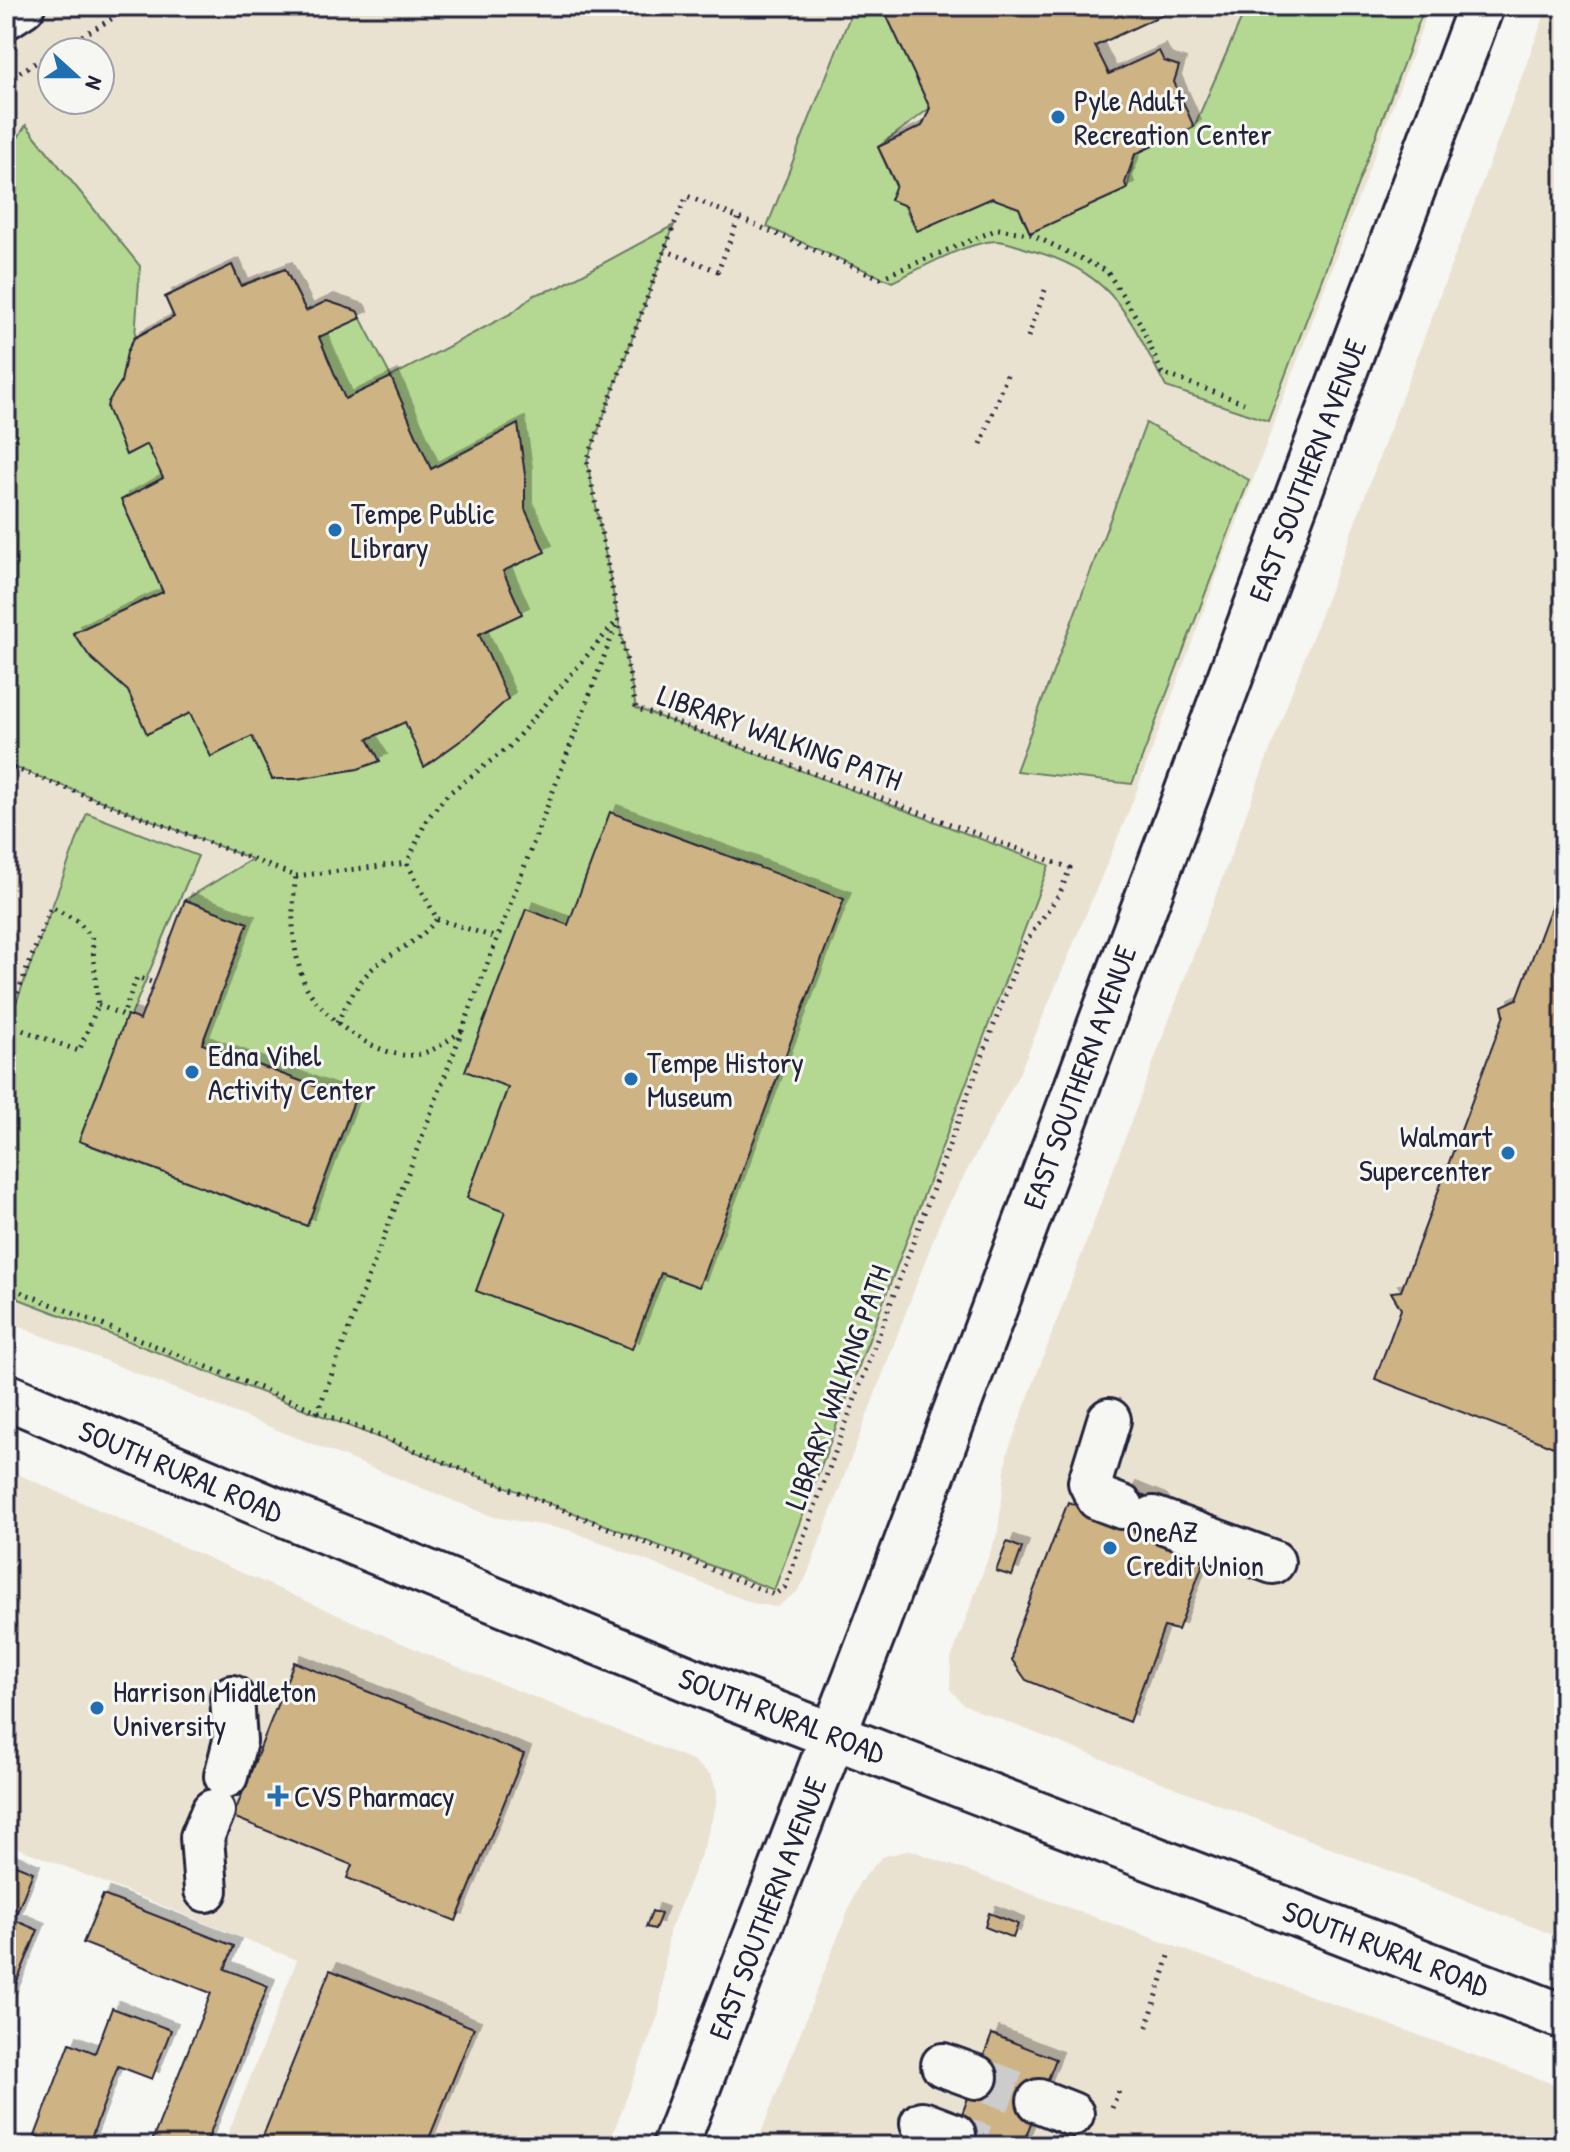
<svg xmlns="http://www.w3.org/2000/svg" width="1570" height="2152" font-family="'Patrick Hand',sans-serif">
<defs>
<filter id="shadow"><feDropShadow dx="7" dy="-7" stdDeviation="0" flood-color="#0004"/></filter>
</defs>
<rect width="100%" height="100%" fill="#f6f6f2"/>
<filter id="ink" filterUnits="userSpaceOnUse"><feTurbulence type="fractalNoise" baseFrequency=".0125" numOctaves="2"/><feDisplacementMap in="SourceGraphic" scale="16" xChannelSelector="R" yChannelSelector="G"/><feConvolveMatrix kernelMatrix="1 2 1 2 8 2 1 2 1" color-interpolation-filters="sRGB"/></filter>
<g filter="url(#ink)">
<g fill="#eae2d1" fill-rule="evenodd">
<path d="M 23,6 L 1430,6 L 1129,811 L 1019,1074 L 941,1219 L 806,1578 L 797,1592 L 777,1607 L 752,1603 L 569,1530 L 494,1517 L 6,1321 L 6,17 ZM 52,52 L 100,52 L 100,100 L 52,100 Z"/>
<polygon points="1548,6 1564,6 1564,1939 979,1711 963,1704 950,1689 951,1659 998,1531 1007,1454"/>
<polygon points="6,1469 438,1659 692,1760 711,1775 717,1791 716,1805 704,1847 669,1932 659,2013 608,2146 223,2146 297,1960 6,1843"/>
<polygon points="910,1850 1564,2088 1564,2146 756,2146 859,1883 882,1857"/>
</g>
<g fill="#b4d892" stroke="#6b7d66" stroke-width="2">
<path d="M 854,6 L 887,6 L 884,8 L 930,108 L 878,147 L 916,231 L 992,198 L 1019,208 L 1030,233 L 1127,189 L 1135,154 L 1194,127 L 1247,6 L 1425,6 L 1268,421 L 1166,387 C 1129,317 1114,272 1030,250 C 1020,247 1005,240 995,241 C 964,243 920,269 892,282 L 767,227 Z"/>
<polygon points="26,125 140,266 135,337 174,317 165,297 232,265 241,285 285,269 306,311 327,301 357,311 391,377 512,313 534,295 559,287 674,225 587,461 636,708 1049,865 774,1590 6,1294 6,1030 87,813 198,856 89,1115 89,1145 307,1226 354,1101 202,1044 247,923 185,900 252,859 6,764 6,156"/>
<polygon points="1146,423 1249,480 1132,784 1016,771"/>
</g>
<g fill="#ceb384" stroke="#22223b" stroke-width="2" filter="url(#shadow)">
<polygon points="888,6 1181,6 1095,46 1109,74 1159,51 1164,61 1179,66 1174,82 1194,127 1135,154 1125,183 1127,189 1030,233 1019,208 992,198 917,231 906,206 890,200 896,185 878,147 922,126 930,108 883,8"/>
<polygon points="232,265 241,286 285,269 306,311 327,301 357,311 361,318 319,337 345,399 391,377 431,469 518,424 525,475 525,509 545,552 503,571 522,614 479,634 508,699 467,736 424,767 405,722 368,739 380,761 358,769 297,779 272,779 252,736 211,757 190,713 147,734 128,691 90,657 73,633 163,592 121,500 163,478 147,444 126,455 107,408 108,402 121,382 127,352 134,338 174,317 165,297"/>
<polygon points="610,812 844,899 699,1287 661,1273 632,1349 476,1291 505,1212 467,1198 508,1087 465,1071 526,909 568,925"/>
<polygon points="1564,872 1564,1451 1375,1379 1401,1309 1391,1292 1401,1291 1504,1015 1502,1006 1517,999"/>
<polygon points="185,900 248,923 202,1044 354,1101 307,1226 79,1141 127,1015 140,1020"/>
<polygon points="1129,1489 1159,1501 1206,1556 1178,1630 1164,1627 1129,1722 1026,1680 1012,1660 1015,1639 1068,1502 1116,1520"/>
<polygon points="1007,1542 1022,1548 1012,1576 996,1571"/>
<polygon points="294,1662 524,1754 456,1921 347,1878 352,1865 233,1817"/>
<polygon points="6,1861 33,1872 14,1920 38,1930 6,2008"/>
<polygon points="103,1895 234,1946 225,1969 268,1986 205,2146 150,2146 211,1993 83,1943"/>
<polygon points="652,1911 661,1914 655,1929 646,1927"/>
<polygon points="989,1913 1018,1924 1013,1938 985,1927"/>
<polygon points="330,1970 474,2028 426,2146 259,2146"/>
<polygon points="112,2008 171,2030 152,2079 118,2066 88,2146 60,2146 35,2136 70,2043 95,2053"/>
<polygon points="992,2034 1056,2059 1022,2146 950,2146"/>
</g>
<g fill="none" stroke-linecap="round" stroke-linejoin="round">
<g stroke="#cccccd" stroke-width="42" stroke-dasharray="42 21" stroke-linecap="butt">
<polyline points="976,2077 1039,2101"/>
<polyline points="954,2135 984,2146"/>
</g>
<g stroke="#22223b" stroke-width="48">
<g id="minor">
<polyline points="6,17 23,6"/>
<polyline points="1109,1420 1090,1482 1098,1498 1122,1507"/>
<polyline points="1153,1518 1273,1562"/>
<polyline points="226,1776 235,1741 232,1697"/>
<polyline points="206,1890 202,1837 213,1811"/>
<polyline points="943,2065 976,2077"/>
<polyline points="1039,2101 1072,2114"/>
<polyline points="922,2123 954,2135"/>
</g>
</g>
<g stroke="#22223b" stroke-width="50">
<g id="major">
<polyline points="6,1396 301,1521 730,1696 1564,2017"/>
<polyline points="675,2146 876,1625 1481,6"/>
</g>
</g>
<g stroke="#22223b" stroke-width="5" stroke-dasharray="2 6" stroke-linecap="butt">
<polyline points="6,80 134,6"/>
<polyline points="664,250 718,271 739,217"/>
<polyline points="1028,337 1045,290"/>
<polyline points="981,444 1008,372"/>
<polyline points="6,642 6,671"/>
<path d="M 6,765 L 296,876 C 291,911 291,945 303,979 C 315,1014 378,1060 415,1055 C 434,1052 449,1040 464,1029"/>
<polyline points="296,876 407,863"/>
<polyline points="437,919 497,938"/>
<polyline points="98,1005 123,1015 137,977 154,983"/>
<polyline points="6,1023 51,907 76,920 92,937 98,1005 79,1051 6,1024"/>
<path d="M 337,1023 C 347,1004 356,984 372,969 C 395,949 416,945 437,919 L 407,863 L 427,819 L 448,794 L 509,747 L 615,623"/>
<polyline points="6,1286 770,1593 774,1595 785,1587 1024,944 1060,893 1070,868 636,708 587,461 674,225 687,196 880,278 998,229 1030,234 1107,271 1140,323 1162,373 1244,403"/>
<polyline points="317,1413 618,620"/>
<polyline points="1147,2027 1169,1956"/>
<polyline points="1112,2108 1121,2086"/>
</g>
<use href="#minor" stroke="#f6f6f2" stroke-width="42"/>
<use href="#major" stroke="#f6f6f2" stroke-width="44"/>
</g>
</g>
<g fill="#1f6fb2" stroke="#f6f6f2" stroke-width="3">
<circle cx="1058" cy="117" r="8"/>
<circle cx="335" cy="530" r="8"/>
<circle cx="192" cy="1072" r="8"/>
<circle cx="631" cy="1079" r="8"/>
<circle cx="1508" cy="1153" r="8"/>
<circle cx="1110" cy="1548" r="8"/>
<circle cx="97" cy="1708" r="8"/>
<path d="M274 1784h8v8h8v8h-8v8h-8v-8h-8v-8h8z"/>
</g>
<g text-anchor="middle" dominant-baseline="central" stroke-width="6" stroke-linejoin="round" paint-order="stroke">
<g font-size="30" fill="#22223b" stroke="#f6f6f2" text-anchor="start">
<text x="1074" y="100">Pyle Adult<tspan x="1074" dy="34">Recreation Center</tspan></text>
<text x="351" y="513">Tempe Public<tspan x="351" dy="34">Library</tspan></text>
<text x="208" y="1055">Edna Vihel<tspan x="208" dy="34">Activity Center</tspan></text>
<text x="647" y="1062">Tempe History<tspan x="647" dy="34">Museum</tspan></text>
<text x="1492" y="1136" text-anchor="end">Walmart<tspan x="1492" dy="34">Supercenter</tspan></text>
<text x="1126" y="1531">OneAZ<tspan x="1126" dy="34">Credit Union</tspan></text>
<text x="113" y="1691">Harrison Middleton<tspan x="113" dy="34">University</tspan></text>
<text x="294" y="1796">CVS Pharmacy</text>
</g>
<g font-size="30" fill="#22223b" stroke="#f6f6f2">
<text transform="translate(1307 470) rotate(-69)">EAST SOUTHERN AVENUE</text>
<text transform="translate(780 737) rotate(20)">LIBRARY WALKING PATH</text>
<text transform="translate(1079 1077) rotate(-70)">EAST SOUTHERN AVENUE</text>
<text transform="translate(837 1387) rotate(-70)">LIBRARY WALKING PATH</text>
<text transform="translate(181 1471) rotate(23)">SOUTH RURAL ROAD</text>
<text transform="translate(782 1715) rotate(21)">SOUTH RURAL ROAD</text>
<text transform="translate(767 1908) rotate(-69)">EAST SOUTHERN AVENUE</text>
<text transform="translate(1386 1948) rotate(21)">SOUTH RURAL ROAD</text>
</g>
</g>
<rect width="1570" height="2152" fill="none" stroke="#f6f6f2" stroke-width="32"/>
<rect x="16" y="16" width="1538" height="2120" fill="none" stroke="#22223b" stroke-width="3" filter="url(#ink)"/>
<g transform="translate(76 76) rotate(111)"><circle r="38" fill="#f6f6f2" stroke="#a1a1a9" stroke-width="2"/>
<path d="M0-6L14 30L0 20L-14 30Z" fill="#1f6fb2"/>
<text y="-12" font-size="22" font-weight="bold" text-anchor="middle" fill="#22223b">N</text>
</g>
</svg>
